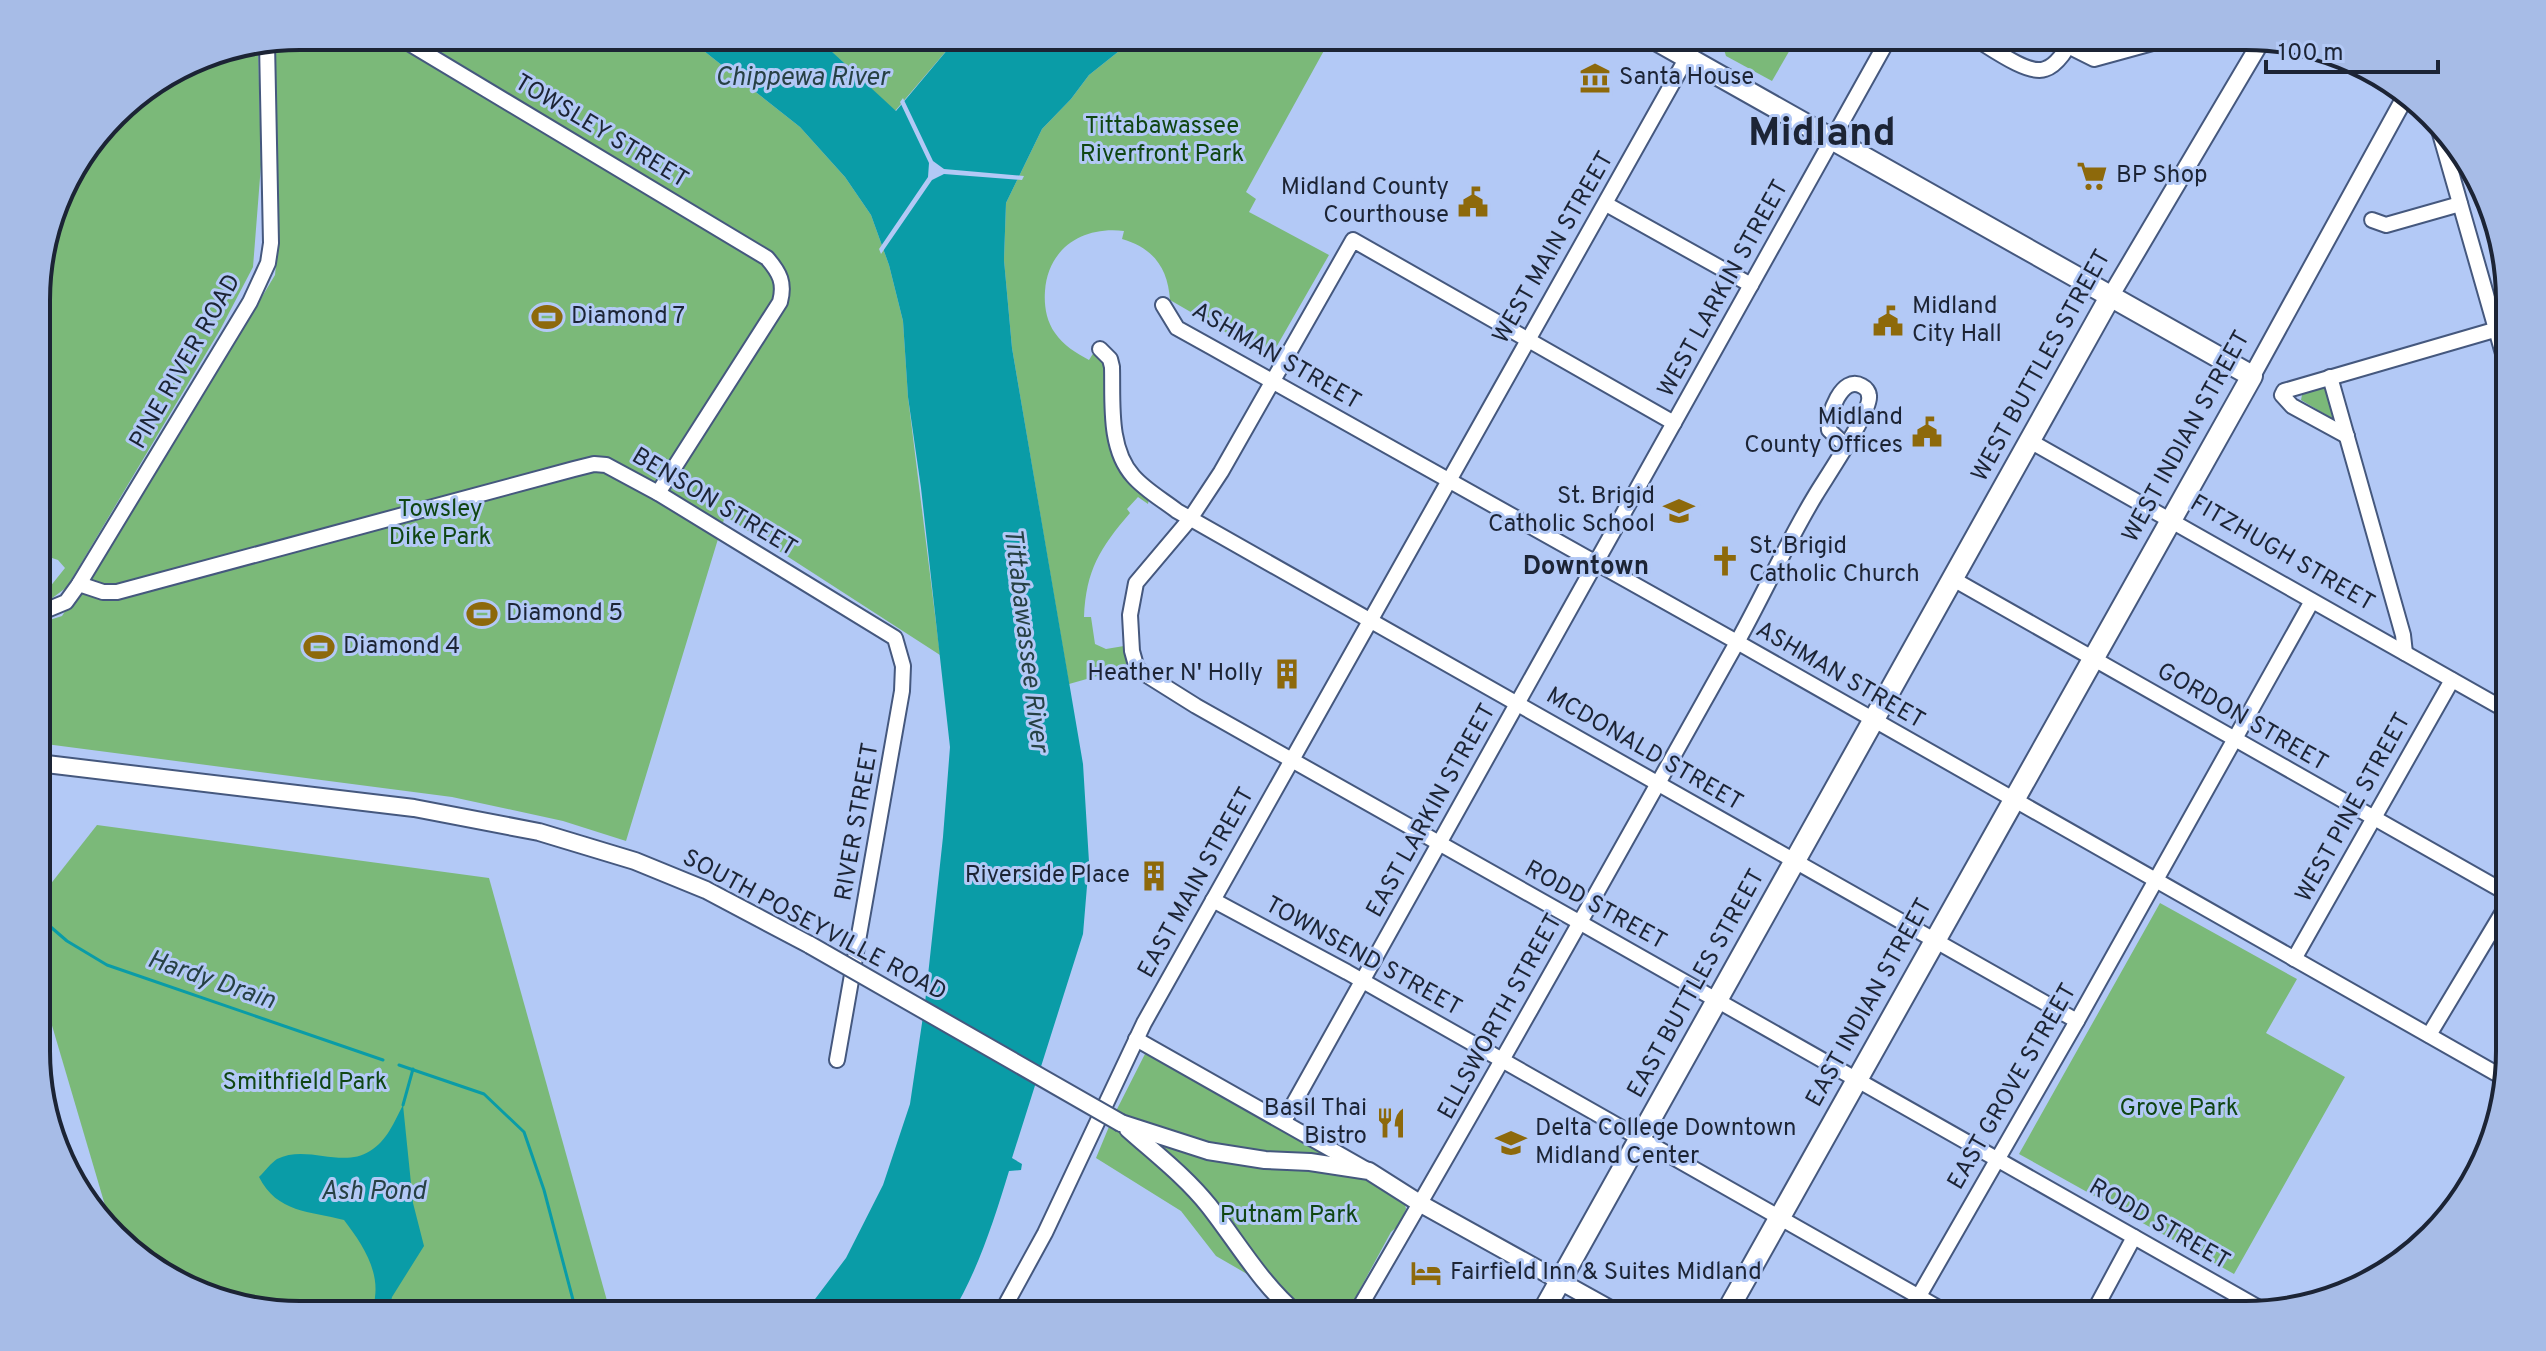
<svg xmlns="http://www.w3.org/2000/svg" width="2546" height="1351" font-family="Overpass,sans-serif">
<rect width="100%" height="100%" fill="#b3c9f6"/>
<g fill="#7bb979">
<polygon points="300,36 685,36 800,127 845,177 871,215 889,265 903,321 908,397 940,655 725,516 626,841 563,821 452,797 38,743 37,624 62,616 180,434 275,275 278,244 275,41"/>
<polygon points="815,36 959,36 895,111"/>
<path d="M 1138,36 L 1332,36 L 1246,192 L 1256,199 L 1249,212 L 1329,255 L 1270,358 L 1170,300 C 1168,269 1154,248 1122,239 L 1124,231 C 1083,226 1048,248 1045,291 C 1044,305 1046,320 1055,333 C 1063,345 1076,353 1089,360 L 1094,352 L 1104,359 C 1109,424 1094,453 1149,498 L 1148,504 L 1138,497 L 1127,509 L 1130,513 C 1100,548 1086,570 1084,617 L 1091,617 L 1095,644 L 1106,649 L 1124,646 L 1127,661 L 1121,681 L 1108,673 L 1069,684 L 1012,348 L 1004,260 L 1006,203 L 1042,129 L 1071,99 L 1089,75 Z"/>
<polygon points="1725,36 1798,36 1772,81 1726,56 1722,43"/>
<polygon points="258,44 261,165 253,267 220,330 67,587 51,599 45,593 65,568 58,560 37,553 37,282 63,183 126,102 200,56"/>
<polygon points="2325,384 2336,418 2333,419 2301,400 2303,390"/>
<polygon points="97,825 489,878 611,1315 300,1315 183,1288 112,1229 38,978 38,900"/>
<polygon points="2160,903 2297,979 2266,1033 2345,1077 2234,1274 2019,1154"/>
<polygon points="1146,1052 1404,1200 1406,1209 1399,1225 1391,1232 1353,1302 1349,1315 1318,1315 1216,1256 1181,1211 1096,1158 1113,1117"/>
</g>
<g fill="#0a9ca7">
<path d="M 685,36 L 815,36 L 896,111 L 959,36 L 1138,36 L 1089,75 L 1071,99 L 1042,129 L 1006,203 L 1004,260 L 1012,348 L 1083,764 L 1089,862 L 1083,934 L 1012,1158 L 1022,1164 L 1021,1170 L 1009,1171 C 994,1220 978,1271 951,1315 L 803,1315 L 846,1258 L 883,1185 L 910,1104 L 925,1003 L 943,837 L 950,747 L 921,488 L 908,397 L 903,321 L 889,265 L 871,215 L 845,177 L 800,127 Z"/>
<path d="M 403,1105 L 413,1203 L 424,1246 L 392,1297 L 388,1315 L 368,1315 C 370,1310 375,1302 375,1297 C 379,1268 360,1241 344,1220 C 310,1211 277,1213 259,1177 C 265,1171 271,1163 277,1159 C 307,1144 342,1169 370,1151 C 387,1141 394,1122 403,1105 Z"/>
</g>
<polygon fill="#b3c9f6" points="903,98 933,161 944,169 1024,176 1022,180 944,174 932,180 881,254 879,249 928,177 929,163 900,102"/>
<g fill="none" stroke-linecap="round" stroke-linejoin="round">
<g stroke="#0a9ca7" stroke-width="3">
<polyline points="38,916 67,941 107,965 383,1060"/>
<polyline points="399,1065 484,1094 524,1132 544,1190 577,1315"/>
<polyline points="403,1105 413,1069"/>
</g>
<g stroke="#45587e" stroke-width="18">
<g id="minor">
<path d="M 397,36 L 767,258 C 780,273 785,283 780,302 L 658,493"/>
<path d="M 1971,36 C 1987,45 2028,76 2045,69 C 2058,65 2068,47 2074,36"/>
<polyline points="2068,46 2094,59 2178,36"/>
<polyline points="2439,130 2508,371"/>
<polyline points="1606,204 1751,285"/>
<polyline points="2372,220 2386,225 2460,204"/>
<polyline points="1163,305 1177,328 1213,348 1737,642 2504,1078"/>
<path d="M 1100,349 L 1110,359 L 1112,367 C 1113,402 1108,448 1133,476 C 1145,490 1163,500 1177,511 L 2077,1021"/>
<polyline points="2330,377 2403,635 2405,653"/>
<polyline points="1674,423 1353,240 1221,472 1190,519 1136,583 1130,615 1132,651 1137,669 1196,706 1579,922 2268,1313"/>
<polyline points="2347,436 2292,406 2282,395 2284,391 2508,326"/>
<polyline points="2030,441 2509,712"/>
<polyline points="1953,579 2510,895"/>
<polyline points="79,584 103,592 117,592 574,469 594,464 606,465 658,493 895,638 903,666 902,691 837,1060"/>
<polyline points="37,614 66,602 79,584 250,302 268,263 271,243 267,43"/>
<polyline points="1213,900 1347,972 1951,1315"/>
<polyline points="2294,959 2452,680"/>
<polyline points="2429,1035 2510,900"/>
<polyline points="1136,1039 1369,1171"/>
<polyline points="1284,1121 1890,36"/>
<polyline points="1000,1315 1045,1233 1144,1023 1699,36"/>
<path d="M 1355,1315 C 1485,1093 1610,869 1735,646 C 1763,596 1786,544 1815,496 C 1825,479 1872,410 1869,396 C 1869,392 1866,388 1862,386 C 1842,374 1827,415 1829,430 L 1845,445"/>
<polyline points="1908,1315 2077,1021 2312,601"/>
<polyline points="2092,1315 2134,1237"/>
</g>
</g>
<g stroke="#45587e" stroke-width="20">
<g id="major">
<polyline points="2110,297 2262,40"/>
<polyline points="2252,376 2404,99"/>
<polyline points="38,763 414,808 539,832 635,861 706,890 810,945"/>
<polyline points="1121,1123 1208,1151 1265,1160 1310,1162 1369,1171 1421,1204 1621,1315"/>
<path d="M 1128,1129 C 1156,1154 1186,1177 1209,1206 C 1238,1243 1261,1284 1298,1315"/>
</g>
</g>
<g stroke="#45587e" stroke-width="24">
<g id="highway">
<polyline points="1649,36 2252,376 1725,1315"/>
<polyline points="1541,1315 2110,297"/>
</g>
</g>
<use href="#minor" stroke="#fff" stroke-width="14"/>
<use href="#major" stroke="#fff" stroke-width="16"/>
<use href="#highway" stroke="#fff" stroke-width="20"/>
<g stroke="#45587e" stroke-width="20" stroke-linecap="butt">
<polyline id="major-bridge" points="810,945 1121,1123"/>
</g>
<use href="#major-bridge" stroke="#fff" stroke-width="16"/>
</g>
<defs>
<g id="museum-bare" transform="scale(2.4)"><path d="M0-6L6-3V-2H-6V-3ZM-5-1h2V3h-2ZM-1-1h2V3h-2ZM3-1h2V3H3ZM-6 4H6V6H-6Z" fill="#8d690b" stroke="#b3c9f6" stroke-width="2.5" paint-order="stroke"/></g>
<g id="supermarket-bare" transform="scale(2.4)"><path d="M-6-5.5h2.5l.6 2H6L4.5 2H-2.5L-4.4-4H-6ZM-1.5 3.2a1.3 1.3 0 1 0 .1 0ZM3 3.2a1.3 1.3 0 1 0 .1 0Z" fill="#8d690b" stroke="#b3c9f6" stroke-width="2.5" paint-order="stroke"/></g>
<g id="civic-bare" transform="scale(2.4)"><path d="M-.6-6.5H3V-4.5H.6V-3L4-1V1h2V6H-6V1h2V-1L-.6-3ZM-1.2 2.5V6h2.4V2.5Z" fill="#8d690b" stroke="#b3c9f6" stroke-width="2.5" paint-order="stroke"/></g>
<g id="stadium-bare" transform="scale(2.4)"><path d="M0-5a6.5 5 0 1 0 0 10a6.5 5 0 1 0 0-10ZM-3.5-1.8h7v3.6h-7Z" fill="#8d690b" stroke="#b3c9f6" stroke-width="2.5" paint-order="stroke"/></g>
<g id="school-bare" transform="scale(2.4)"><path d="M0-5L7-2L0 1L-7-2ZM-4 1L0 2.5L4 1V4Q0 6-4 4Z" fill="#8d690b" stroke="#b3c9f6" stroke-width="2.5" paint-order="stroke"/></g>
<g id="church-bare" transform="scale(2.4)"><path d="M-1.2-6h2.4v3.5h3.3v2.4h-3.3V6h-2.4V-.1h-3.3v-2.4h3.3Z" fill="#8d690b" stroke="#b3c9f6" stroke-width="2.5" paint-order="stroke"/></g>
<g id="building-bare" transform="scale(2.4)"><path d="M-4-6H4V6H1V3H-1V6H-4ZM-2.5-4.3h1.7v1.8h-1.7ZM.8-4.3h1.7v1.8H.8ZM-2.5-1h1.7V.8h-1.7ZM.8-1h1.7V.8H.8Z" fill="#8d690b" stroke="#b3c9f6" stroke-width="2.5" paint-order="stroke"/></g>
<g id="restaurant-bare" transform="scale(2.4)"><path d="M-5-6h1v4h1v-4h1v4h1v-4h1v5L-1.5 .5V6h-2V.5L-5-1ZM5-6V6H3V1.5H1.5Q1.5-4 5-6Z" fill="#8d690b" stroke="#b3c9f6" stroke-width="2.5" paint-order="stroke"/></g>
<g id="university-bare" transform="scale(2.4)"><path d="M0-5L7-2L0 1L-7-2ZM-4 1L0 2.5L4 1V4Q0 6-4 4Z" fill="#8d690b" stroke="#b3c9f6" stroke-width="2.5" paint-order="stroke"/></g>
<g id="hotel-bare" transform="scale(2.4)"><path d="M-6-4.5h1.5V1H6V5H4.5V3h-9V5H-6ZM-4 0a1.8 1.8 0 1 1 3.6 0ZM.5 0V-2.5h3Q6-2.5 6 0Z" fill="#8d690b" stroke="#b3c9f6" stroke-width="2.5" paint-order="stroke"/></g>
</defs>
<g fill-rule="evenodd">
<use href="#museum-bare" x="1595" y="78"/>
<use href="#supermarket-bare" x="2092" y="176"/>
<use href="#civic-bare" x="1473" y="202"/>
<use href="#stadium-bare" x="547" y="317"/>
<use href="#civic-bare" x="1888" y="321"/>
<use href="#civic-bare" x="1927" y="432"/>
<use href="#school-bare" x="1679" y="511"/>
<use href="#church-bare" x="1725" y="561"/>
<use href="#stadium-bare" x="482" y="614"/>
<use href="#stadium-bare" x="319" y="647"/>
<use href="#building-bare" x="1287" y="674"/>
<use href="#building-bare" x="1154" y="876"/>
<use href="#restaurant-bare" x="1391" y="1123"/>
<use href="#university-bare" x="1511" y="1143"/>
<use href="#hotel-bare" x="1426" y="1273"/>
</g>
<g text-anchor="middle" dominant-baseline="central" stroke-width="6" stroke-linejoin="round" paint-order="stroke">
<g font-size="24" fill="#1c2435" stroke="#b3c9f6" text-anchor="start">
<text x="1619" y="78">Santa House</text>
<text x="2116" y="176">BP Shop</text>
<text x="1449" y="188" text-anchor="end">Midland County<tspan x="1449" dy="28">Courthouse</tspan></text>
<text x="1912" y="307">Midland<tspan x="1912" dy="28">City Hall</tspan></text>
<text x="571" y="317">Diamond 7</text>
<text x="1903" y="418" text-anchor="end">Midland<tspan x="1903" dy="28">County Offices</tspan></text>
<text x="1655" y="497" text-anchor="end">St. Brigid<tspan x="1655" dy="28">Catholic School</tspan></text>
<text x="1749" y="547">St. Brigid<tspan x="1749" dy="28">Catholic Church</tspan></text>
<text x="506" y="614">Diamond 5</text>
<text x="343" y="647">Diamond 4</text>
<text x="1263" y="674" text-anchor="end">Heather N' Holly</text>
<text x="1130" y="876" text-anchor="end">Riverside Place</text>
<text x="1367" y="1109" text-anchor="end">Basil Thai<tspan x="1367" dy="28">Bistro</tspan></text>
<text x="1535" y="1129">Delta College Downtown<tspan x="1535" dy="28">Midland Center</tspan></text>
<text x="1450" y="1273">Fairfield Inn &amp; Suites Midland</text>
</g>
<g font-size="24" fill="#104613" stroke="#b3c9f6">
<text x="1162" y="127">Tittabawassee<tspan x="1162" dy="28">Riverfront Park</tspan></text>
<text x="440" y="510">Towsley<tspan x="440" dy="28">Dike Park</tspan></text>
<text x="305" y="1083">Smithfield Park</text>
<text x="2179" y="1109">Grove Park</text>
<text x="1289" y="1216">Putnam Park</text>
</g>
<g font-size="24" fill="#1c2435" stroke="#b3c9f6">
<text transform="translate(601 132) rotate(31)">TOWSLEY STREET</text>
<text transform="translate(1554 248) rotate(-60)">WEST MAIN STREET</text>
<text transform="translate(1724 289) rotate(-61)">WEST LARKIN STREET</text>
<text transform="translate(1276 357) rotate(30)">ASHMAN STREET</text>
<text transform="translate(186 362) rotate(-60)">PINE RIVER ROAD</text>
<text transform="translate(2042 366) rotate(-61)">WEST BUTTLES STREET</text>
<text transform="translate(2187 437) rotate(-61)">WEST INDIAN STREET</text>
<text transform="translate(714 503) rotate(31)">BENSON STREET</text>
<text transform="translate(2282 554) rotate(30)">FITZHUGH STREET</text>
<text transform="translate(1840 676) rotate(30)">ASHMAN STREET</text>
<text transform="translate(2242 718) rotate(30)">GORDON STREET</text>
<text transform="translate(1644 750) rotate(30)">MCDONALD STREET</text>
<text transform="translate(2354 808) rotate(-61)">WEST PINE STREET</text>
<text transform="translate(1432 811) rotate(-61)">EAST LARKIN STREET</text>
<text transform="translate(858 822) rotate(-80)">RIVER STREET</text>
<text transform="translate(1197 883) rotate(-61)">EAST MAIN STREET</text>
<text transform="translate(1595 906) rotate(29)">RODD STREET</text>
<text transform="translate(814 926) rotate(28)">SOUTH POSEYVILLE ROAD</text>
<text transform="translate(1363 957) rotate(29)">TOWNSEND STREET</text>
<text transform="translate(1697 984) rotate(-61)">EAST BUTTLES STREET</text>
<text transform="translate(1870 1003) rotate(-61)">EAST INDIAN STREET</text>
<text transform="translate(1501 1017) rotate(-61)">ELLSWORTH STREET</text>
<text transform="translate(2013 1087) rotate(-60)">EAST GROVE STREET</text>
<text transform="translate(2159 1225) rotate(30)">RODD STREET</text>
</g>
<g font-size="26" font-style="italic" fill="#274144" stroke="#b3c9f6">
<text x="802" y="78">Chippewa River</text>
<text transform="translate(1025 640) rotate(83)">Tittabawassee River</text>
<text transform="translate(211 981) rotate(19)">Hardy Drain</text>
<text x="373" y="1192">Ash Pond</text>
</g>
<g font-size="26" font-weight="bold" fill="#1c2435" stroke="#b3c9f6">
<text x="1586" y="567">Downtown</text>
</g>
<g font-size="40" font-weight="bold" fill="#1c2435" stroke="#b3c9f6">
<text x="1822" y="135">Midland</text>
</g>
</g>
<path d="M0 0H2546V1351H0ZM300 50H2246A250 250 0 0 1 2496 300V1051A250 250 0 0 1 2246 1301H300A250 250 0 0 1 50 1051V300A250 250 0 0 1 300 50Z" fill="#a7bce7" fill-rule="evenodd"/>
<path fill="none" stroke="#1c2435" stroke-width="4" d="M300 50H2246A250 250 0 0 1 2496 300V1051A250 250 0 0 1 2246 1301H300A250 250 0 0 1 50 1051V300A250 250 0 0 1 300 50Z"/>
<path d="M2266 60v12h172v-12" fill="none" stroke="#1c2435" stroke-width="4"/>
<text x="2278" y="60" font-size="24" fill="#1c2435" stroke="#b3c9f6" stroke-width="6" paint-order="stroke">100 m</text>
</svg>
